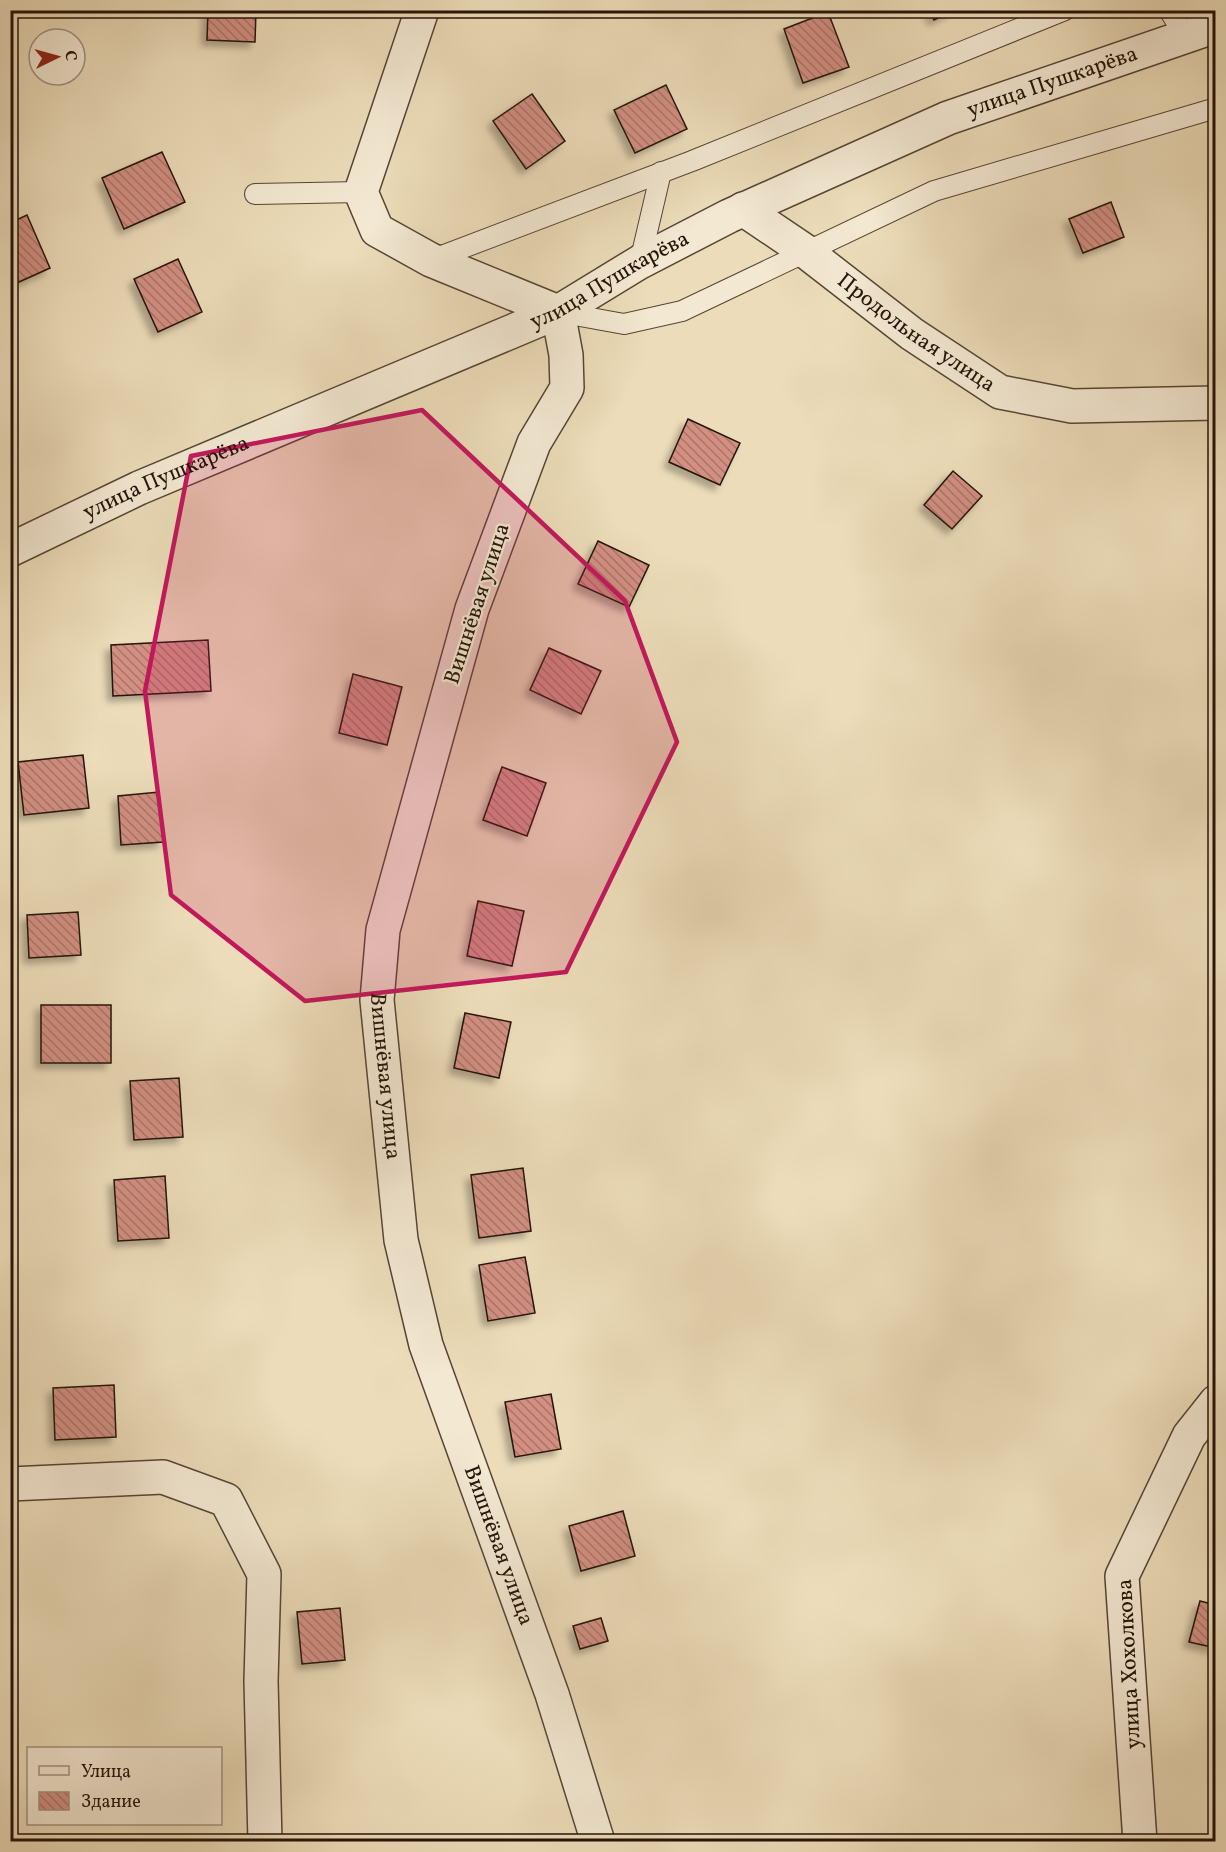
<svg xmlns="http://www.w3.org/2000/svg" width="1226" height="1852" font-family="Vollkorn,serif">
<defs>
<pattern id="building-back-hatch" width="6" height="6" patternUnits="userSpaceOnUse" patternTransform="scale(1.5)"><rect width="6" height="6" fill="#d28f82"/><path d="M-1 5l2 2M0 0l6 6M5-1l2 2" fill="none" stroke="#aa7468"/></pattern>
<filter id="shadow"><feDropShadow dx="-5.5" dy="5.5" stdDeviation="3" flood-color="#0004"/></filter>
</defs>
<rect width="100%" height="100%" fill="#ecdcb9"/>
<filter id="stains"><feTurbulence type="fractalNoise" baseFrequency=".00333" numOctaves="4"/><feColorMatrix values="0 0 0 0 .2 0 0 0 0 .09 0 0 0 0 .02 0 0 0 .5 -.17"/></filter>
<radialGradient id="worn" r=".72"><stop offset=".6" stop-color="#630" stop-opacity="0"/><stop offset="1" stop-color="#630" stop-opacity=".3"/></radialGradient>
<g fill="url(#building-back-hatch)" stroke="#241308" stroke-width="1.5" filter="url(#shadow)">
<polygon points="208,10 256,10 255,42 207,40"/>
<polygon points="929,10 954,10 934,20"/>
<polygon points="828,12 849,67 803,83 784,29"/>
<polygon points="666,85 687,129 635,153 614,110"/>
<polygon points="532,94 565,141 526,169 493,121"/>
<polygon points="162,152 185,202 124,229 102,178"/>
<polygon points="1111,202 1124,237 1083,253 1069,219"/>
<polygon points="27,215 50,268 10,286 10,223"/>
<polygon points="178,259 202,312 158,332 134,279"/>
<polygon points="688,419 740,443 720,485 669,462"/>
<polygon points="953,471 982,496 952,529 924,505"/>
<polygon points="598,541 649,565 629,607 578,584"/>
<polygon points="208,640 211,691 113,696 111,645"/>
<polygon points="549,648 601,671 581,714 530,690"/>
<polygon points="353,674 402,687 387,745 339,733"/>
<polygon points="83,755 89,808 24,815 18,762"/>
<polygon points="502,767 546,783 527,836 483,820"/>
<polygon points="159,792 163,842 121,845 118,796"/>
<polygon points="478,901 524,911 512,966 467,956"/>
<polygon points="78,912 81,955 29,958 27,915"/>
<rect x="41" y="1005" width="70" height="58"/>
<polygon points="465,1013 511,1022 499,1078 454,1068"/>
<polygon points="179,1078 183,1137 134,1140 130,1081"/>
<polygon points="523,1168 531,1231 479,1238 471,1175"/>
<polygon points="165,1176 169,1238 118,1241 114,1180"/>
<polygon points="525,1257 535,1313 488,1321 479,1265"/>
<polygon points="114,1385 116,1437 55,1440 53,1388"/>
<polygon points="551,1394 561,1449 515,1457 505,1402"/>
<polygon points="623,1511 635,1556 581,1571 569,1526"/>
<polygon points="1200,1601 1216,1605 1216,1648 1189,1642"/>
<polygon points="340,1608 345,1660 302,1664 297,1612"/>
<polygon points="601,1618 608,1641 580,1649 573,1626"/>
<polygon points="463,1836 463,1842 411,1842 411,1838"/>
</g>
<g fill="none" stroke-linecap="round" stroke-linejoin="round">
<g stroke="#564534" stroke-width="22">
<g id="service">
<polyline points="1169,10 1185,36"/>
<polyline points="255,194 361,192"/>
<polyline points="431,260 692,161 1065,10"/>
<polyline points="640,262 661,172"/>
<polyline points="558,312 624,324 682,311 934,191 1216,108"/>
</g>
</g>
<g stroke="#564534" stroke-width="36">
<g id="minor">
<path id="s1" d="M 422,10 L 361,192 L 377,230 L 431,260 L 558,312 L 566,355 L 567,388 L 534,443 L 472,609 L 383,930 L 377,1000 L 401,1240 L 426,1345 L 552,1694 L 598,1842"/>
<path id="s2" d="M 743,209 L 805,251 L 912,334 L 1000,392 L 1072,406 L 1216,403"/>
<polyline points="10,1484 163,1477 226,1500 264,1574 261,1681 265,1842"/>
<polyline points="1140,1842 1122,1576 1189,1436 1216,1402"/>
</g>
</g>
<g stroke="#564534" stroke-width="36">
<g id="tertiary">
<path id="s3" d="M 10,550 L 139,488 L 558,312 L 640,262 L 729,216 L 948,118 L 1216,26"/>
</g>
</g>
<use href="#service" stroke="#f3e8d2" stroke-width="20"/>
<use href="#minor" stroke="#f3e8d2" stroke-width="33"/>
<use href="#tertiary" stroke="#f3e8d2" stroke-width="33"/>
</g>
<path fill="#c2185b" fill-opacity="0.2" stroke="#c2185b" stroke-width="4.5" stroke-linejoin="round" d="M 422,410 L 625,601 L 677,742 L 566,972 L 305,1001 L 171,895 L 145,691 L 191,456 Z"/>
<g text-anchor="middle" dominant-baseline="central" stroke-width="4.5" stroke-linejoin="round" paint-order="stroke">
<g font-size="22" fill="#241308" stroke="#f3e8d2">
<text stroke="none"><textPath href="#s3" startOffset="1144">улица Пушкарёва</textPath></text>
<text stroke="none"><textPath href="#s3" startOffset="658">улица Пушкарёва</textPath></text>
<text stroke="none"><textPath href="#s2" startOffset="213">Продольная улица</textPath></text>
<text stroke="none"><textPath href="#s3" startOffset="172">улица Пушкарёва</textPath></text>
<text transform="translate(478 604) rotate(-72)">Вишнёвая улица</text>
<text stroke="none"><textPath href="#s1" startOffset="1230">Вишнёвая улица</textPath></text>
<text stroke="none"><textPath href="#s1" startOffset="1716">Вишнёвая улица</textPath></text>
<text transform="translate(1130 1664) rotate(-93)">улица Хохолкова</text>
</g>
</g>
<rect width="1226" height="1852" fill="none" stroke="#ecdcb9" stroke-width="36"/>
<rect x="12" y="12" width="1202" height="1828" fill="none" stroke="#241308" stroke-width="3"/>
<rect x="18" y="18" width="1190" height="1816" fill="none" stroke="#241308" stroke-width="1.5"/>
<rect x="27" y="1747" width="195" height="78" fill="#f3e8d2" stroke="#a09381" stroke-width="1.5"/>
<rect x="39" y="1766" width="30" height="9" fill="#f3e8d2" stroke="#a09381" stroke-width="1.5"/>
<text x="81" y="1777" font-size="18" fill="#241308">Улица</text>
<rect x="39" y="1792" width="30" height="18" fill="url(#building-back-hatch)" stroke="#a09381" stroke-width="1.5"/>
<text x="81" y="1807" font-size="18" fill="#241308">Здание</text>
<g transform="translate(57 57) rotate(85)"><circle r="28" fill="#f3e8d2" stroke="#a09381" stroke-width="1.5"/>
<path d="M0-4.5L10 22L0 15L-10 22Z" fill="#8f2418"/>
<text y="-9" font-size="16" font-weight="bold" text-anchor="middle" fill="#241308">С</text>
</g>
<rect width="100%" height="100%" filter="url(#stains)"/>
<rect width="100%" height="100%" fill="url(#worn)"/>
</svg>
